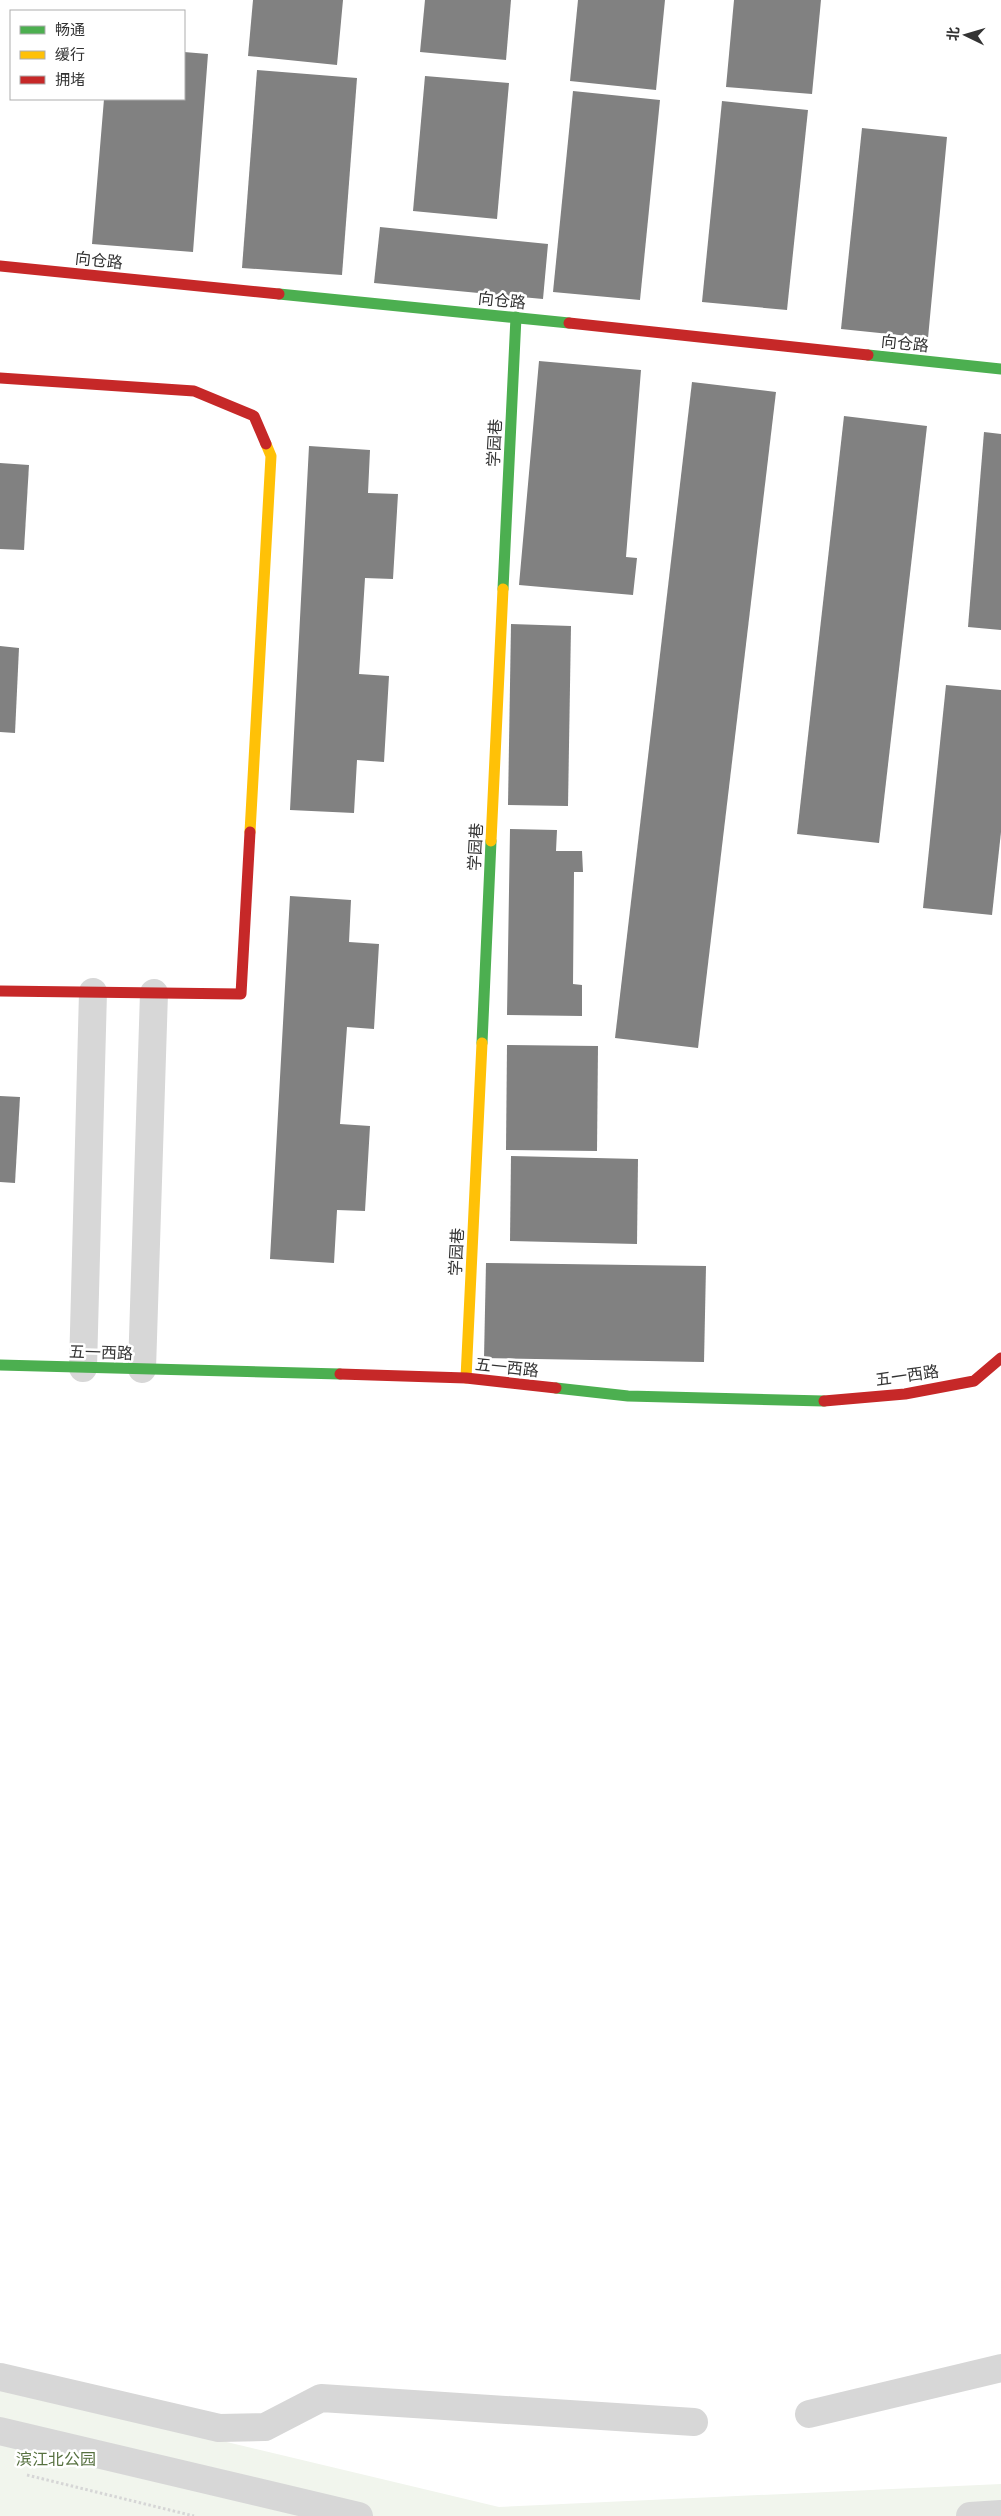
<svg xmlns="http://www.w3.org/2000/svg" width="1001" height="2516" font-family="'Open Sans','Noto Sans SC',sans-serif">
<rect width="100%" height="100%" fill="#fff"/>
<polygon fill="#f1f5ed" points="0,2388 499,2507 1001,2484 1001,2516 0,2516"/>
<g fill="#818181">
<polygon points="253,0 343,0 337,65 248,56"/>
<polygon points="425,0 511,0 506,60 420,52"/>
<polygon points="578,0 665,0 656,90 570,81"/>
<polygon points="734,0 821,0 812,94 726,87"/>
<polygon points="184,52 208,54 193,252 92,244 104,99 184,99"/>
<polygon points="257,70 357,78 342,275 242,268"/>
<polygon points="425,76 509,83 497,219 413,211"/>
<polygon points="573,91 660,100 640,300 553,292"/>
<polygon points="722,101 808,110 787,310 702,302"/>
<polygon points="862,128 947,137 928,338 841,329"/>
<polygon points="380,227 548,244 543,299 374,283"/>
<polygon points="539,361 641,370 626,557 637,558 633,595 519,585"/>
<polygon points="692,382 776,392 698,1048 615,1038"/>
<polygon points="844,416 927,426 879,843 797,834"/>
<polygon points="984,432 1001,434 1001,630 968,627"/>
<polygon points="309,446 370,450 368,493 398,494 393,579 365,578 359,674 389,676 384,762 357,760 354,813 290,810"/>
<polygon points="0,463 29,465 24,550 0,549"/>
<polygon points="511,624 571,626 568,806 508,805"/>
<polygon points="0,646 19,648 15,733 0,732"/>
<polygon points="946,685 1001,690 1001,832 992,915 923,908"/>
<polygon points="510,829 557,830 556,851 582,851 583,872 574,872 573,984 582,985 582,1016 507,1015"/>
<polygon points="290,896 351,900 349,942 379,944 374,1029 347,1027 340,1124 370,1126 365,1211 337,1210 334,1263 270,1259"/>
<polygon points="507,1045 598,1046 597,1151 506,1150"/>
<polygon points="0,1096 20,1097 15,1183 0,1182"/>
<polygon points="511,1156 638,1159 637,1244 510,1241"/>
<polygon points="486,1263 706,1266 704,1362 484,1358"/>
</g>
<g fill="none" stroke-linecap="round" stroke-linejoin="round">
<polyline stroke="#d6d6d6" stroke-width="3" stroke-dasharray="2.5 2.5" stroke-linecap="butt" points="27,2475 194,2516"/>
<g stroke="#d7d7d7" stroke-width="28">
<polyline points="83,1368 93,992"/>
<polyline points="142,1369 154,993"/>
<polyline points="0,2377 219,2428 265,2427 321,2398 694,2422"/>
<polyline points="809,2414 1001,2368"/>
<polyline points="0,2431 359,2516"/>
<polyline points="970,2516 1001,2514"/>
</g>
<g stroke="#4caf50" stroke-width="11">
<polyline points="279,294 569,323"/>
<polyline points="868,355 1001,369"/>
<polyline points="503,589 516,317"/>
<polyline points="482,1043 491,841"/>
<polyline points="0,1365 340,1374"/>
<polyline points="556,1388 628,1396 824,1401"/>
</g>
<g stroke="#ffc107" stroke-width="11">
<polyline points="250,832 271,456 266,444"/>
<polyline points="491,841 503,589"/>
<polyline points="466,1378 482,1043"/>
</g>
<g stroke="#c62828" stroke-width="11">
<polyline points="0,266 279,294"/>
<polyline points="569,323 868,355"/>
<polyline points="0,378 194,391 254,416 266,444"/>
<polyline points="0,991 241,994 250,832"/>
<polyline points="340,1374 466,1378 556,1388"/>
<polyline points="824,1401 905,1394 974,1381 1001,1358"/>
</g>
</g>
<g text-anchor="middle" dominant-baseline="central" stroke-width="5" stroke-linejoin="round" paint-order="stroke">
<g font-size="16" fill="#333" stroke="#fff">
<text transform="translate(99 260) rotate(6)">向仓路</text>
<text transform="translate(502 300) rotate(6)">向仓路</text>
<text transform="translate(905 343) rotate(6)">向仓路</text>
<text transform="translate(494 443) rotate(-87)">学园巷</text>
<text transform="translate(475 847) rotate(-87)">学园巷</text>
<text transform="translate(456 1252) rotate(-87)">学园巷</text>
<text transform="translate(101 1352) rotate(2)">五一西路</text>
<text transform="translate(507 1367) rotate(6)">五一西路</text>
<text transform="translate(907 1375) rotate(-8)">五一西路</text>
</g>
<g font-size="16" fill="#56703f" stroke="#fff">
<text x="56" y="2459">滨江北公园</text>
</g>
</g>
<rect x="10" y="10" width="175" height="90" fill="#ffffff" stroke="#adadad"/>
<rect x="20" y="26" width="25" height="8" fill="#4caf50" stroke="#adadad"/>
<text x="55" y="35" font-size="15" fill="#333333">畅通</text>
<rect x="20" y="51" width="25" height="8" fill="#ffc107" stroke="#adadad"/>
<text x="55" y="60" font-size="15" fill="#333333">缓行</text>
<rect x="20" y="76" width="25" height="8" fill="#c62828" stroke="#adadad"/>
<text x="55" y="85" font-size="15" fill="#333333">拥堵</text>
<g transform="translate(966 35) rotate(275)" stroke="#ffffff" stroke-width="4" paint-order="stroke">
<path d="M0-4L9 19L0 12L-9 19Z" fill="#333333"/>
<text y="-8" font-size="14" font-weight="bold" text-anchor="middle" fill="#333333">北</text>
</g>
</svg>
